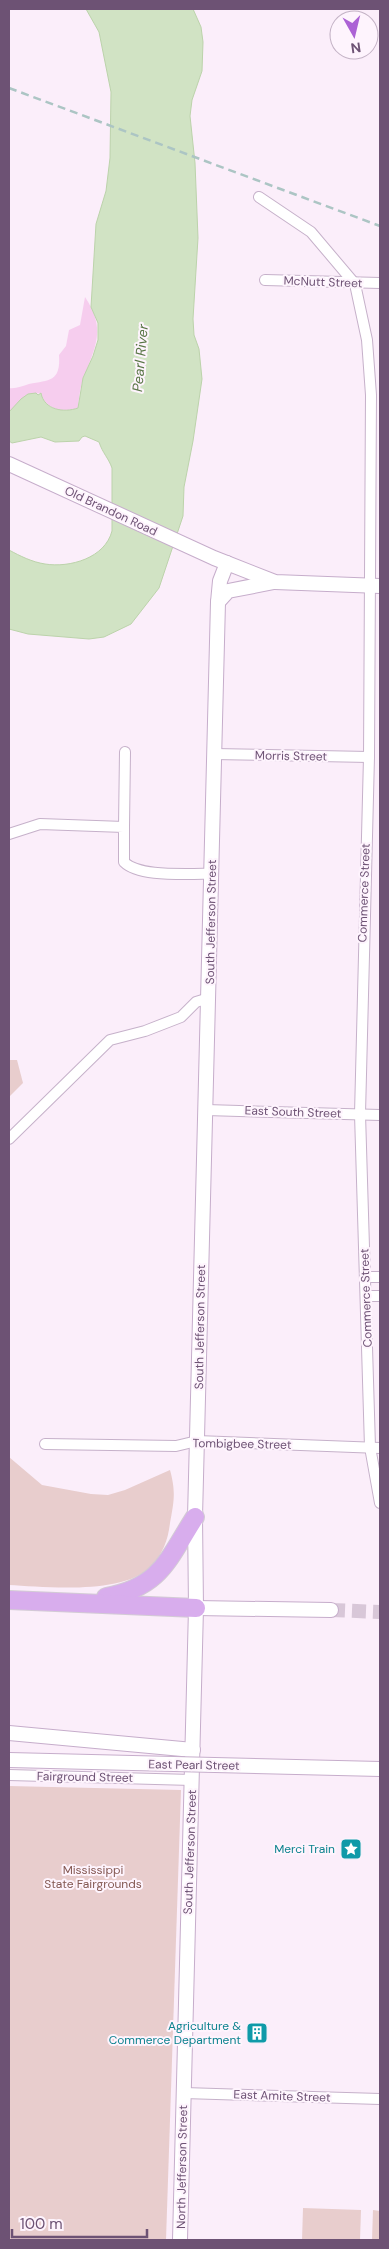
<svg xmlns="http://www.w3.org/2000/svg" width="389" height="2249" font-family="'DM Sans',sans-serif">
<rect width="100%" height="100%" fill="#fbeefa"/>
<g fill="#e8cdcd">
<polygon points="9,1060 17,1060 23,1083 9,1097"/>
<path d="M 9,1457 L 42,1485 L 91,1494 L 108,1495 L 125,1490 L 170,1470 C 176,1492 174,1501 170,1523 C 168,1540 163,1554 150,1567 C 123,1595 45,1587 9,1585 Z"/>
<polygon points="9,1786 181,1790 166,2240 9,2240"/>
<polygon points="303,2208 361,2210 360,2240 302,2240"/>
<polygon points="373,2210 380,2211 380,2240 372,2240"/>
</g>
<path fill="#f6cdee" d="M 85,297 C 106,329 96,345 84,377 C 80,387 79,398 78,408 C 64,413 45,410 41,393 C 20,396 23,400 9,412 L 9,388 C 16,389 22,386 29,384 C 49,380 61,382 59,355 L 66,346 L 69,330 L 80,325 Z"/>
<path fill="#d1e3c4" stroke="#bcd3ab" d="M 86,9 L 193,9 L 201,27 L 203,42 L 202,71 L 192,100 L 190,116 L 195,163 L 198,238 L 193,319 L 194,335 L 199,349 L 202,379 L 193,441 L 184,487 L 183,516 L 159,588 L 131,624 L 104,637 L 89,639 L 28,634 L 9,629 L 9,550 C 20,556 32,562 45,564 C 70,568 105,558 112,531 L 112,468 C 108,457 103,454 99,442 L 85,436 L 82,437 L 79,441 L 55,442 L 41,437 L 12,443 L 9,441 L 9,412 L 21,399 L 28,394 L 36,393 L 38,395 L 41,393 C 44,410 64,413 78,408 L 83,378 L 93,356 L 98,340 L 98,323 L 91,307 L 96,224 L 106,191 L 110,158 L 111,92 L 99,32 Z"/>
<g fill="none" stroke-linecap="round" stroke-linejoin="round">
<polyline stroke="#d8c7d8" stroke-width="14" stroke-dasharray="14 7" stroke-linecap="butt" points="331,1610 380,1612"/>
<g stroke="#c6b1ca" stroke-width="12">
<g id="street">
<polyline points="259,197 311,232 355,284 367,340 371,395 369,757 360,1114 370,1447 380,1503"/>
<polyline points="265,280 380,283"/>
<polyline points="214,754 369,757"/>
<polyline points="124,827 125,752"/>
<path d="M 9,834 L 40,824 L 124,827 L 124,862 C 140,878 189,873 212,874"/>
<polyline points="206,1110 380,1115"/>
<polyline points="9,1139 110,1040 145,1031 181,1017 196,1002 209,998"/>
<polyline points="365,1277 380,1277"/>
<polyline points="366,1296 380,1296"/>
<polyline points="45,1444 176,1446 197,1441 380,1448"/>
<polyline points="9,1775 192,1780"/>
<polyline points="184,2093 380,2099"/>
</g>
</g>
<g stroke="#c6adcb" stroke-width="16">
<g id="secondary">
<polyline points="9,464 214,558 275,582 380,586"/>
<polyline points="218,602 228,591 274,582"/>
<polyline points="196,1608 331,1610"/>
<polyline points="9,1733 193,1750"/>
<polyline points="180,2240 196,1608 195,1517 218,602 220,581 227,563"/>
</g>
</g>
<g stroke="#d3cbd5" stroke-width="20">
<g id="highway">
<path d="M 106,1597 C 161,1587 168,1559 195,1517"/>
<polyline points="9,1600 196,1608"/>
</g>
</g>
<use href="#street" stroke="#fff" stroke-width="10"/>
<use href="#secondary" stroke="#fff" stroke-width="14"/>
<use href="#highway" stroke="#d8aded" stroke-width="18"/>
<polyline stroke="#acc5c4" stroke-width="2.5" stroke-dasharray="8 5" stroke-linecap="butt" points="9,88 380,226"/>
<g stroke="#c6adcb" stroke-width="16" stroke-linecap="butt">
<polyline id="secondary-bridge" points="9,1760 380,1769"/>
</g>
<use href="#secondary-bridge" stroke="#fff" stroke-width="14"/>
</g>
<defs>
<g id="sight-square" transform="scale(1.125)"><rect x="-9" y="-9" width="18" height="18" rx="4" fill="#0f9aa8" stroke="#fef4fd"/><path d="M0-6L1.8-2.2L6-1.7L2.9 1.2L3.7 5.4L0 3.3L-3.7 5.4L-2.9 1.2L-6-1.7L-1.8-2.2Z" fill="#fff"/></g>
<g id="building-square" transform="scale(1.125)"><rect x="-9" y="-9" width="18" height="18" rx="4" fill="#0f9aa8" stroke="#fef4fd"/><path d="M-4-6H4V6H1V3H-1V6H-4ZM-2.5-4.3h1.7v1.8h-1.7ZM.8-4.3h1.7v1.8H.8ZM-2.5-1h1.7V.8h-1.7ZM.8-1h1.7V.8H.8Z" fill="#fff"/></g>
</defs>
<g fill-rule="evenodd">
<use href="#sight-square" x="351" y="1849"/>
<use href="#building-square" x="257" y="2033"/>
</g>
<g text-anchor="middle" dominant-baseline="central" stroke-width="4" stroke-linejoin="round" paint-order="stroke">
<g font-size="12" fill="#6d5274" stroke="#fef4fd">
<text transform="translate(323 282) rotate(2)">McNutt Street</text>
<text transform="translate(111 511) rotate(25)">Old Brandon Road</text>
<text transform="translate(291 756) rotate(1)">Morris Street</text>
<text transform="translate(364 893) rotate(-88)">Commerce Street</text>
<text transform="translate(211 922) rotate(-89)">South Jefferson Street</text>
<text transform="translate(293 1112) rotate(2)">East South Street</text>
<text transform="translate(366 1298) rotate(-92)">Commerce Street</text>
<text transform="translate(200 1327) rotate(-89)">South Jefferson Street</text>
<text transform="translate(242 1444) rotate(1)">Tombigbee Street</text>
<text transform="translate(194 1765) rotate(1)">East Pearl Street</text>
<text transform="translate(85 1777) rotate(1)">Fairground Street</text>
<text transform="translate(190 1852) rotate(-88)">South Jefferson Street</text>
<text transform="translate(282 2096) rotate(2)">East Amite Street</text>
<text transform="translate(182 2167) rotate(-89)">North Jefferson Street</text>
</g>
<g font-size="12" fill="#0d838f" stroke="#fef4fd" text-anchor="end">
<text x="335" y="1849">Merci Train</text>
<text x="241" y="2026">Agriculture &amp;<tspan x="241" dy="14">Commerce Department</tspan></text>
</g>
<g font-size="12" fill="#845852" stroke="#fef4fd">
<text x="93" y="1870">Mississippi<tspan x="93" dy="14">State Fairgrounds</tspan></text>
</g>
<g font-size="14" font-style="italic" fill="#5a7747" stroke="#fef4fd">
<text transform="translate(140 358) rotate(-85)">Pearl River</text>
</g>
</g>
<rect width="389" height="2249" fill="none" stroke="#6d5274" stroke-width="20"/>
<g transform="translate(354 35) rotate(172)"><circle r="24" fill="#fef4fd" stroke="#c4b3c6"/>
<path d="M0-4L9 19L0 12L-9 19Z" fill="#ac62d5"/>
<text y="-8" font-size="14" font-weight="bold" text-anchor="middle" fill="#6d5274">N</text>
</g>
<path d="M12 2229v8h135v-8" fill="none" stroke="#6d5274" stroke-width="2.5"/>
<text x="20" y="2229" font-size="15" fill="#6d5274" stroke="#fef4fd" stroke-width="4" paint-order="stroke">100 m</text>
</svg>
